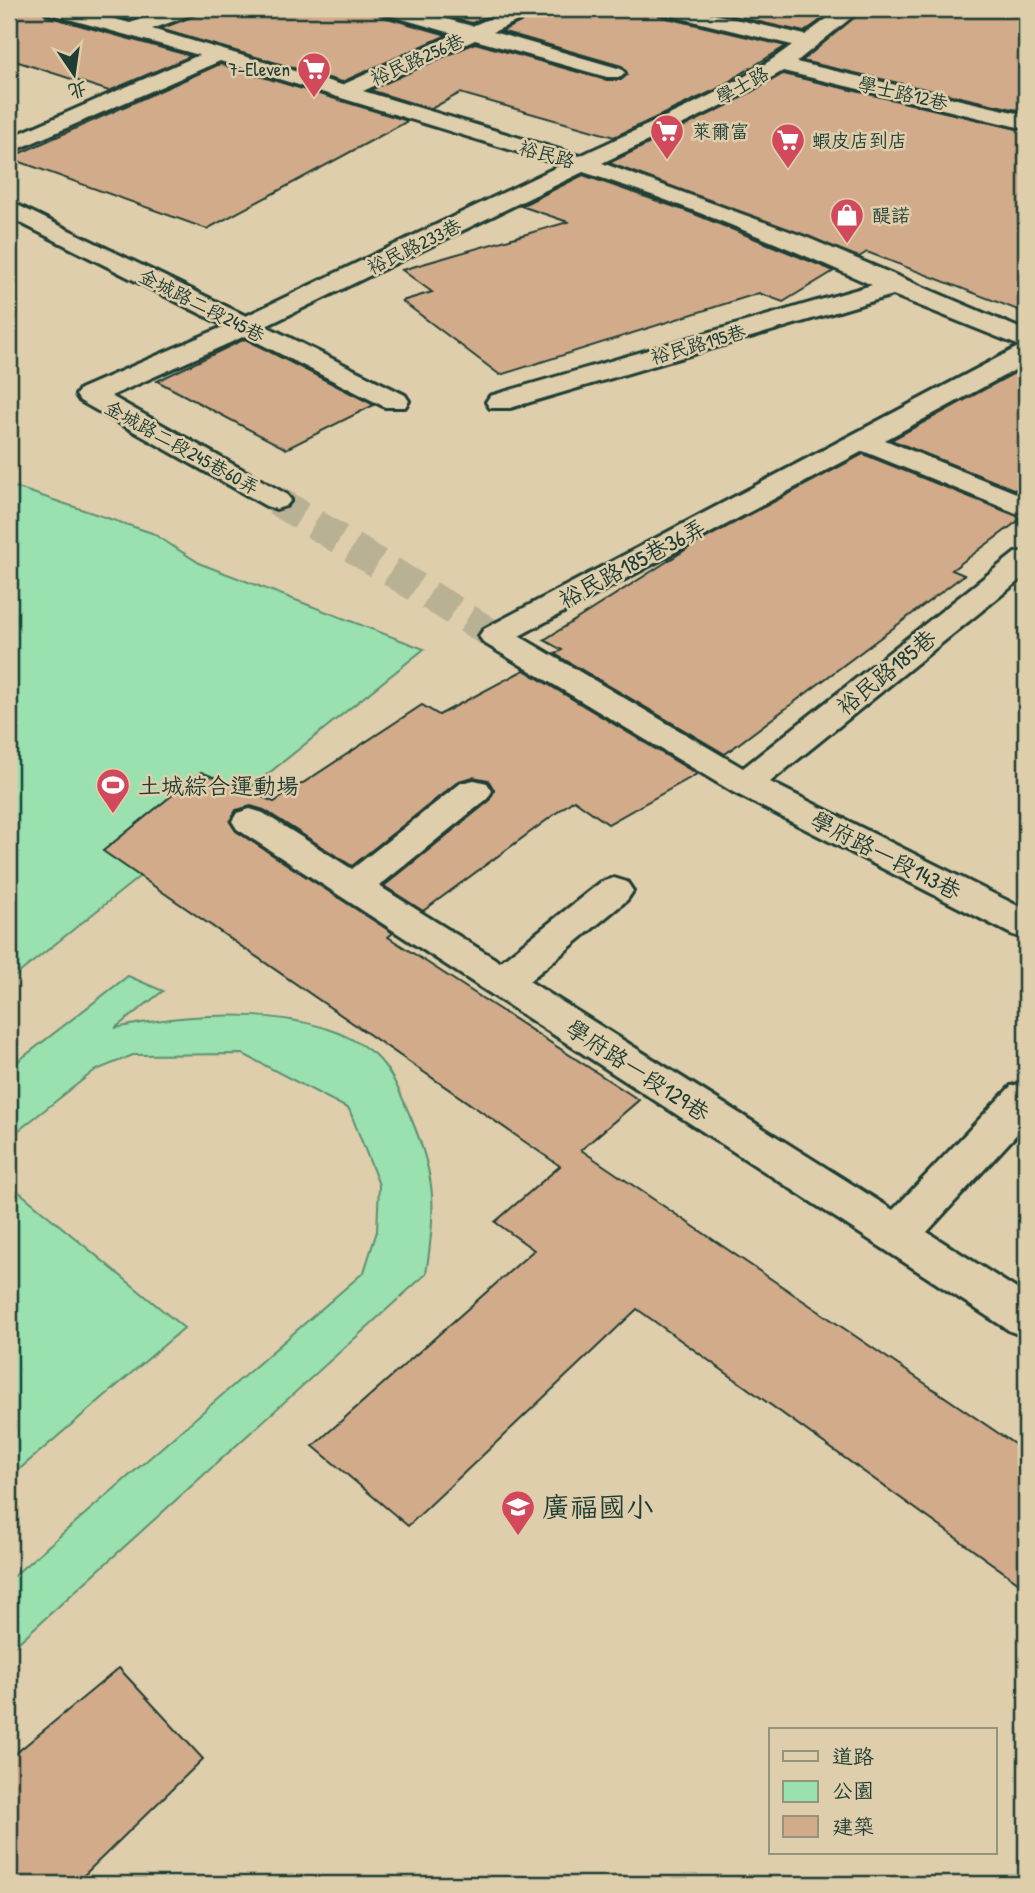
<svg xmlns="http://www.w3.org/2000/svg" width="1035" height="1893" font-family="'Patrick Hand','LXGW WenKai TC',sans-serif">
<rect width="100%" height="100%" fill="#dfceab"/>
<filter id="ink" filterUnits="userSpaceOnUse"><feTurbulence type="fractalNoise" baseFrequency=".0143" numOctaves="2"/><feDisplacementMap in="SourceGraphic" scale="14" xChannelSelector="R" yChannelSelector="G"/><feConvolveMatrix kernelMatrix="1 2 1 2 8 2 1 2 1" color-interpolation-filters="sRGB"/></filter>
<g filter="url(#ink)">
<g fill="#9ae1af" stroke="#5c8f72" stroke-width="2">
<polygon points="9,485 152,533 201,564 424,649 9,981"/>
<path d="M 128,976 L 163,991 L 115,1028 C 189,1013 312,1002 374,1054 C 392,1070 402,1097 411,1118 C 437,1179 436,1210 426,1274 L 9,1651 L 9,1580 L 364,1272 L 377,1231 L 379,1185 L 349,1109 L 243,1054 L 133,1055 L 94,1071 L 9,1138 L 9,1068 Z"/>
<polygon points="18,1191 184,1328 9,1478 9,1198"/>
</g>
<g fill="#d2ab8a" stroke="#1f3d34" stroke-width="2">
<polygon points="9,9 41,9 46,16 191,56 109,91 9,59"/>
<polygon points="85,9 164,9 130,20"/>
<polygon points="202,9 375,9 380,16 447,35 342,82 160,29 197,15"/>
<polygon points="418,9 506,9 472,23"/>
<polygon points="541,9 654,9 659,16 786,46 715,90 614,137 460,93 431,109 370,90 475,43 606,80 621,80 627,75 622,66 501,31 536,15"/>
<polygon points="702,9 836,9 804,32"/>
<polygon points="864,9 1026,9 1026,112 802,61"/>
<polygon points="220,64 408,121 207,229 9,158"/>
<polygon points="783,74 1026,131 1026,313 867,252 859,257 609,163 728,105"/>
<polygon points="583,175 692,213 834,271 783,302 759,293 500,375 402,301 432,292 402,270 568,222 521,206"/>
<polygon points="245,339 374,405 286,449 157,381"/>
<polygon points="1016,372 1026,378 1026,494 891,440"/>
<polygon points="863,454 1022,518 952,570 964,575 725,754 555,654 562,650 544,640 693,545"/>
<polygon points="524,670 697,774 608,824 574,800 423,911 384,886 489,801 494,790 488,780 473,777 459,781 352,866 264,810 251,806 236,810 230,822 236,831 393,933 388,937 639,1100 581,1150 1026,1452 1026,1588 637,1309 408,1526 313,1446 534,1250 495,1222 560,1166 103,851 201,772 274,802 422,705 439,715"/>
<polygon points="119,1668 203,1759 75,1884 9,1884 9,1759"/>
</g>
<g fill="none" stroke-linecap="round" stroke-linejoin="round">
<polyline stroke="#b9b193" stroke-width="30" stroke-dasharray="30 15" stroke-linecap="butt" points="276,500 495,636"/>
<g stroke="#1f3d34" stroke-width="6">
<g id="minor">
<path d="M 44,9 L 76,9 L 130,23 L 171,9 L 199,9 L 196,13 L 152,29 L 342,85 L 455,34 L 381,13 L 378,9 L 409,9 L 472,26 L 512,9 L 538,9 L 535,13 L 493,32 L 621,69 L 625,73 L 621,77 L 607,77 L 475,40 L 363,91 L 580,156 C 651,122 729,93 792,45 L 660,13 L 657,9 L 691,9 L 805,35 L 840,9 L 862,9 L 796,62 L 1026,115 L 1026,129 L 783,71 L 727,103 L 602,163 L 808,238 L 1026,331 L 1026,364 L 885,440 L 1026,497 L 1026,517 L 863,451 L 519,636 L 743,768 L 1015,553 L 1026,551 L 1026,575 L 770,782 L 1026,910 L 1026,939 L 1013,935 L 733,792 L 484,643 L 479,636 L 484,629 L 1020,346 L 893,295 L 510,408 L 490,408 L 486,402 L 490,396 L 872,285 C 778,243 682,203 583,172 L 266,326 L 405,395 L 409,401 L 405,407 L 385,407 L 245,336 L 111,396 L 286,494 L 291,500 L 286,506 L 276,509 L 266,506 L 80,401 L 76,395 L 80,389 L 225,326 L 9,217 L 9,201 L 246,316 L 561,165 L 220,61 L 9,153 L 9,138 L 199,55 L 47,13 Z"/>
<polygon points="474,780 487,783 492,791 487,799 379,886 500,962 601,882 614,878 627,882 633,891 627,900 529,981 893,1210 1011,1086 1026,1082 1026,1124 927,1232 1026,1295 1026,1337 1010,1331 237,829 232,821 237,813 250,809 263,813 352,869 461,783"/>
</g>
</g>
<use href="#minor" fill="#dfceab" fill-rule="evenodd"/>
</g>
</g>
<defs>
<g id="supermarket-pin" transform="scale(1.75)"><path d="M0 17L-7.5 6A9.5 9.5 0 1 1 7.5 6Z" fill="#d1495b" stroke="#dfceab"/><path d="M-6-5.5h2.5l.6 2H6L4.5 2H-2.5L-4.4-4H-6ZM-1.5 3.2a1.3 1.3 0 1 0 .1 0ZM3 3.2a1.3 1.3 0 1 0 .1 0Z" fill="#fff"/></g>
<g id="shop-pin" transform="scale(1.75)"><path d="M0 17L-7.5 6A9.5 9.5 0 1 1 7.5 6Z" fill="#d1495b" stroke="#dfceab"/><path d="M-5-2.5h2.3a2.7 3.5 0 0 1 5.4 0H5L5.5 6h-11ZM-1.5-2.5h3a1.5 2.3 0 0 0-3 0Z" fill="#fff"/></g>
<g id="stadium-pin" transform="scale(1.75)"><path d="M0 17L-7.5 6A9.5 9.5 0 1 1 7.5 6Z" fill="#d1495b" stroke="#dfceab"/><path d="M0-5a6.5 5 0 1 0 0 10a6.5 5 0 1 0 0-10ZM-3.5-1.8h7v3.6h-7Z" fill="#fff"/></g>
<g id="school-pin" transform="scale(1.75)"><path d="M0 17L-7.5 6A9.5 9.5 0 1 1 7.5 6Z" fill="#d1495b" stroke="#dfceab"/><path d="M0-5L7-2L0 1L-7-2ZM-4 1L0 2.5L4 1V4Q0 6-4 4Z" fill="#fff"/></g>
</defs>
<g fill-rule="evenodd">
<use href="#supermarket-pin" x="314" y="69"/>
<use href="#supermarket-pin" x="667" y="131"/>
<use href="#supermarket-pin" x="788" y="140"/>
<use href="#shop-pin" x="847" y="215"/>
<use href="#stadium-pin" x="113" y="785"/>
<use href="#school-pin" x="518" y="1507"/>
</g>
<g text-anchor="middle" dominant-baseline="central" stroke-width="5" stroke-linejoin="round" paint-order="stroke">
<g font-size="19" fill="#1f3d34" stroke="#dfceab">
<text transform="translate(417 59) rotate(-24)">裕民路256巷</text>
<text transform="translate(742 85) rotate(-29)">學士路</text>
<text transform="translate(903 93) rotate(13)">學士路12巷</text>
<text transform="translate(547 154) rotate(15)">裕民路</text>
<text transform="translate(414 246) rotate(-26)">裕民路233巷</text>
<text transform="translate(202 305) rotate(27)">金城路二段245巷</text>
<text transform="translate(698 344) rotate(-16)">裕民路195巷</text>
<text transform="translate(182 447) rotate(29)">金城路二段245巷60弄</text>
</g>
<g font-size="19" fill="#1f3d34" stroke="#dfceab" text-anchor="start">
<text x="290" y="69" text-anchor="end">7-Eleven</text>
<text x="692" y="131">萊爾富</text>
<text x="812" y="140">蝦皮店到店</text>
<text x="872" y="215">醍諾</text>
</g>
<g font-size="23" fill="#1f3d34" stroke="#dfceab">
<text transform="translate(632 563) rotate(-28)">裕民路185巷36弄</text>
<text transform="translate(886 672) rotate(-39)">裕民路185巷</text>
<text transform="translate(886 855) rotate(27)">學府路一段143巷</text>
<text transform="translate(638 1070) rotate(33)">學府路一段129巷</text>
</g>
<g font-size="23" fill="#1f3d34" stroke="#dfceab" text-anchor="start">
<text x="138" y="785">土城綜合運動場</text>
</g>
<g font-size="28" fill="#1f3d34" stroke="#dfceab" text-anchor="start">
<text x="542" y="1507">廣福國小</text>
</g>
</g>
<rect width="1035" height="1893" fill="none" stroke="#dfceab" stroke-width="35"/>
<rect x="18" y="18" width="1000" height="1858" fill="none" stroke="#1f3d34" stroke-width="2.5" filter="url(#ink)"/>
<rect x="769" y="1728" width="228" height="126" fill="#dfceab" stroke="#92947b" stroke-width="2"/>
<rect x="783" y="1751" width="35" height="10" fill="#dfceab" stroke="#92947b" stroke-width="2"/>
<text x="832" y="1764" font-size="21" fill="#1f3d34">道路</text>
<rect x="783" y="1781" width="35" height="21" fill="#9ae1af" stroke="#92947b" stroke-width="2"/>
<text x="832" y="1798" font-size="21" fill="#1f3d34">公園</text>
<rect x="783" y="1816" width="35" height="21" fill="#d2ab8a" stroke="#92947b" stroke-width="2"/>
<text x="832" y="1834" font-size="21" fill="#1f3d34">建築</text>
<g transform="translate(74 74) rotate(167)" stroke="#dfceab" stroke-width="5" paint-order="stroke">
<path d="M0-5L12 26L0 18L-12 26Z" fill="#1f3d34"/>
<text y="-10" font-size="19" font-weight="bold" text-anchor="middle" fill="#1f3d34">北</text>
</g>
</svg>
